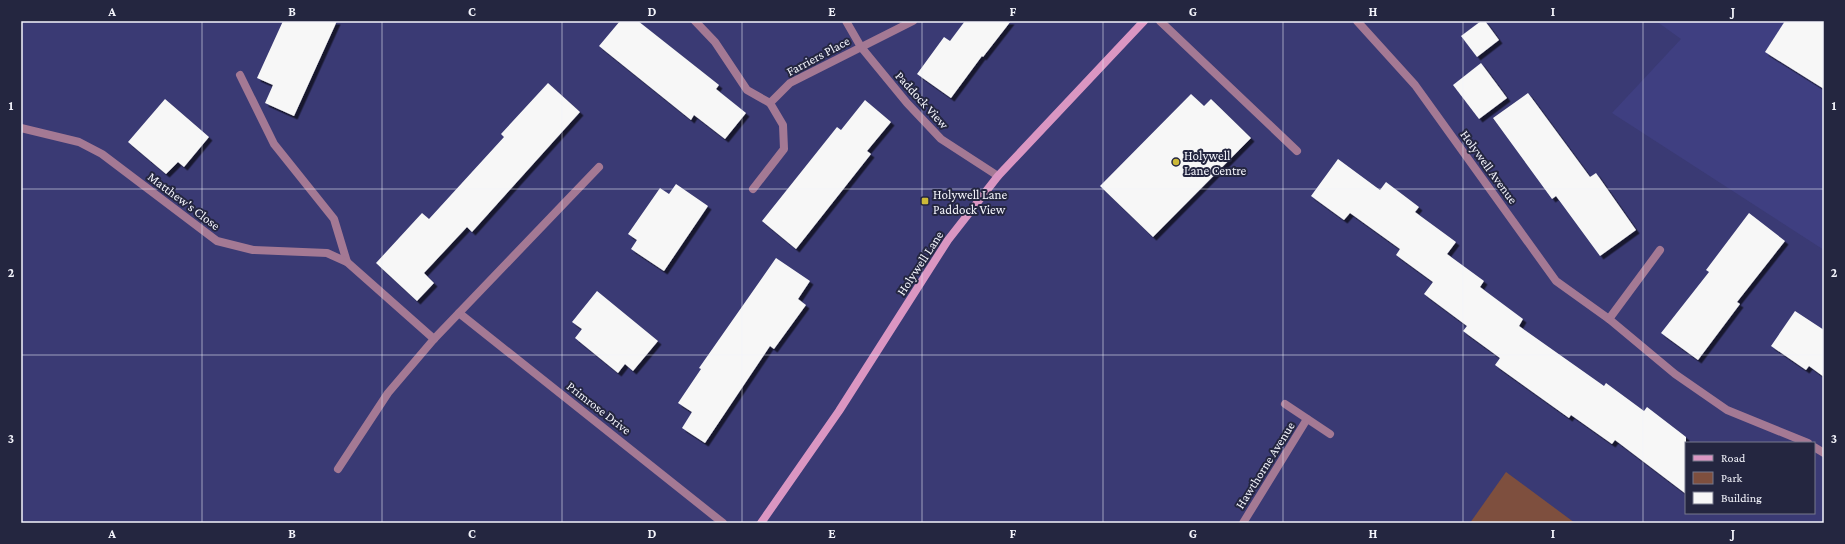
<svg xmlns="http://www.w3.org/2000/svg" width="1845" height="544" font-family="'Crimson Pro',serif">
<defs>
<filter id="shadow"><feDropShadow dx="3.5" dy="3.5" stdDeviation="0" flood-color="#0009"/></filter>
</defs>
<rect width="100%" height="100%" fill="#3a3a74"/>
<polygon fill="#3f3f81" points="1656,21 1824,21 1824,250 1612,113 1681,39"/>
<polygon fill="#7e4f3e" points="1506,472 1575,523 1470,523"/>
<g fill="#f7f7f7" filter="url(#shadow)">
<polygon points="283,21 337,21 294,116 265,103 273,85 257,78"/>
<polygon points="620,21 638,21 719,85 716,89 746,113 725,139 694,115 691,120 599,46"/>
<polygon points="965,21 1011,21 983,57 982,56 951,98 917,74 944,37 950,41"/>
<polygon points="1481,21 1485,21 1499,40 1477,57 1461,36"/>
<polygon points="1785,21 1824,21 1824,89 1765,52"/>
<polygon points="1481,63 1507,98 1479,119 1453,85"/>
<polygon points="548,83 580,112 472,232 467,227 424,273 434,283 417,301 376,263 422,213 429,219 504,137 501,134"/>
<polygon points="1528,93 1590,177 1596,173 1636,230 1600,256 1556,196 1552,199 1493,118"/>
<polygon points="1191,94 1204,106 1211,99 1251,138 1153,237 1100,186"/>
<polygon points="165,99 209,137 184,167 178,162 166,174 128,142"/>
<polygon points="865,100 891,122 867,151 871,154 796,249 762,221 837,127 841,130"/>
<polygon points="1338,159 1380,190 1386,182 1419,207 1415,212 1456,242 1447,254 1484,281 1480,287 1523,319 1519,326 1604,386 1606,383 1644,411 1647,407 1686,437 1686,494 1615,440 1612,444 1571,415 1569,418 1495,365 1500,358 1463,331 1467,326 1424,294 1433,282 1396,255 1400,249 1350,213 1344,220 1311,196"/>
<polygon points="676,184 708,206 664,271 631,249 637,240 628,234 660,188 669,194"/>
<polygon points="1749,213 1785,241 1737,302 1740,304 1698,360 1661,333 1709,272 1706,270"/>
<polygon points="776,258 810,281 798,299 806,305 774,349 770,346 705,443 682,428 692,412 678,403 701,369 699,368"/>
<polygon points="597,291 658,341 633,371 625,364 618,373 575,338 582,329 572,322"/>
<polygon points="1795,311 1824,330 1824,377 1809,366 1806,370 1771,346"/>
</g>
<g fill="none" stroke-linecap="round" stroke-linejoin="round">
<g stroke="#a47994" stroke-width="8">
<polyline points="1160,21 1297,151"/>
<polyline points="240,75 274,144 334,219 347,262"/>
</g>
<g stroke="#a47994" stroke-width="8">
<polyline points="695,21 715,42 747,90 770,103 790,83 913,21"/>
<polyline points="846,21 861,47 907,103 941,139 998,176"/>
<polyline points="1357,21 1415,85 1556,281 1609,319"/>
<polyline points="21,128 79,142 102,154 217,241 253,250 327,253 347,262 434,339"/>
<polyline points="753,189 784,149 783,125 770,103"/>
<polyline points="1660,250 1609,319 1675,374 1727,410 1808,443"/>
<polyline points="459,313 723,523"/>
<polyline points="1285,404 1330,434"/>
<polyline points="1814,447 1824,453"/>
<polyline points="338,469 388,393 434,339 599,167"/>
<polyline points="1243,523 1307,419"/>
</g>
<polyline stroke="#da96c2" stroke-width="8" points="761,523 839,411 948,240 998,176 1144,21"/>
</g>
<path fill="none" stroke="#f3f4fb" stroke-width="1" stroke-opacity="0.55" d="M 202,21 L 202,523M 382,21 L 382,523M 562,21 L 562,523M 742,21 L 742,523M 922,21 L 922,523M 1103,21 L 1103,523M 1283,21 L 1283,523M 1463,21 L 1463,523M 1643,21 L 1643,523M 21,189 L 1824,189M 21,355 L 1824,355"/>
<g fill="#ccb938" stroke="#242640" stroke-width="1.5">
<circle cx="1176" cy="162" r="4"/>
<rect x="921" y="197" width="8" height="8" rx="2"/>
</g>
<g text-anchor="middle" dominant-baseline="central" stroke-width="4" stroke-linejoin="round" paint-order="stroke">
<g font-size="13" fill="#f3f4fb" stroke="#242640">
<text transform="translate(818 56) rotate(-28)">Farriers Place</text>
<text transform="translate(922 100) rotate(48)">Paddock View</text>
<text transform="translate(1489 167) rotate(54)">Holywell Avenue</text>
<text transform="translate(184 201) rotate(37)">Matthew's Close</text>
<text transform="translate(920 263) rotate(-57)">Holywell Lane</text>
<text transform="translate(599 408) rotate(38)">Primrose Drive</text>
<text transform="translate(1265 465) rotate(-58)">Hawthorne Avenue</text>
</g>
<g font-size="13" fill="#f3f4fb" stroke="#242640" text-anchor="start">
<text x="1184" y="155">Holywell<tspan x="1184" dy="15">Lane Centre</tspan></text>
<text x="933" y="194">Holywell Lane<tspan x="933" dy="15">Paddock View</tspan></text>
</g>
</g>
<rect width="1845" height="544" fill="none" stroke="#242640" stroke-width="44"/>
<rect x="1685" y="442" width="130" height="72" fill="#242640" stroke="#77788b"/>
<rect x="1693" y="455" width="20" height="6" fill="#da96c2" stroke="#77788b"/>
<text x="1721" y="462" font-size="12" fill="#f3f4fb">Road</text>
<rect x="1693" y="472" width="20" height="12" fill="#7e4f3e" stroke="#77788b"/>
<text x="1721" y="482" font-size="12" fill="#f3f4fb">Park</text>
<rect x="1693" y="492" width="20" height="12" fill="#f7f7f7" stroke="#77788b"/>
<text x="1721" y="502" font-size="12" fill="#f3f4fb">Building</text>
<rect x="22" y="22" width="1801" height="500" fill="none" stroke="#f3f4fb" stroke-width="1.5"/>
<g font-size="13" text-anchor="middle" font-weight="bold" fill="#f3f4fb">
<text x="112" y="16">A</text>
<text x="292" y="16">B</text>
<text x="472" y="16">C</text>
<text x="652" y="16">D</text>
<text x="832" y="16">E</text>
<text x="1013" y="16">F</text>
<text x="1193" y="16">G</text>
<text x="1373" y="16">H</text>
<text x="1553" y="16">I</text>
<text x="1733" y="16">J</text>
<text x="11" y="110">1</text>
<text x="1834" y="110">1</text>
<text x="11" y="277">2</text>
<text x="1834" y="277">2</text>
<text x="11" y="443">3</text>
<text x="1834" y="443">3</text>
<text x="112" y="538">A</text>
<text x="292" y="538">B</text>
<text x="472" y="538">C</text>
<text x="652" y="538">D</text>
<text x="832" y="538">E</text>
<text x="1013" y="538">F</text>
<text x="1193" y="538">G</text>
<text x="1373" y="538">H</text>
<text x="1553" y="538">I</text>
<text x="1733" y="538">J</text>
</g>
</svg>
